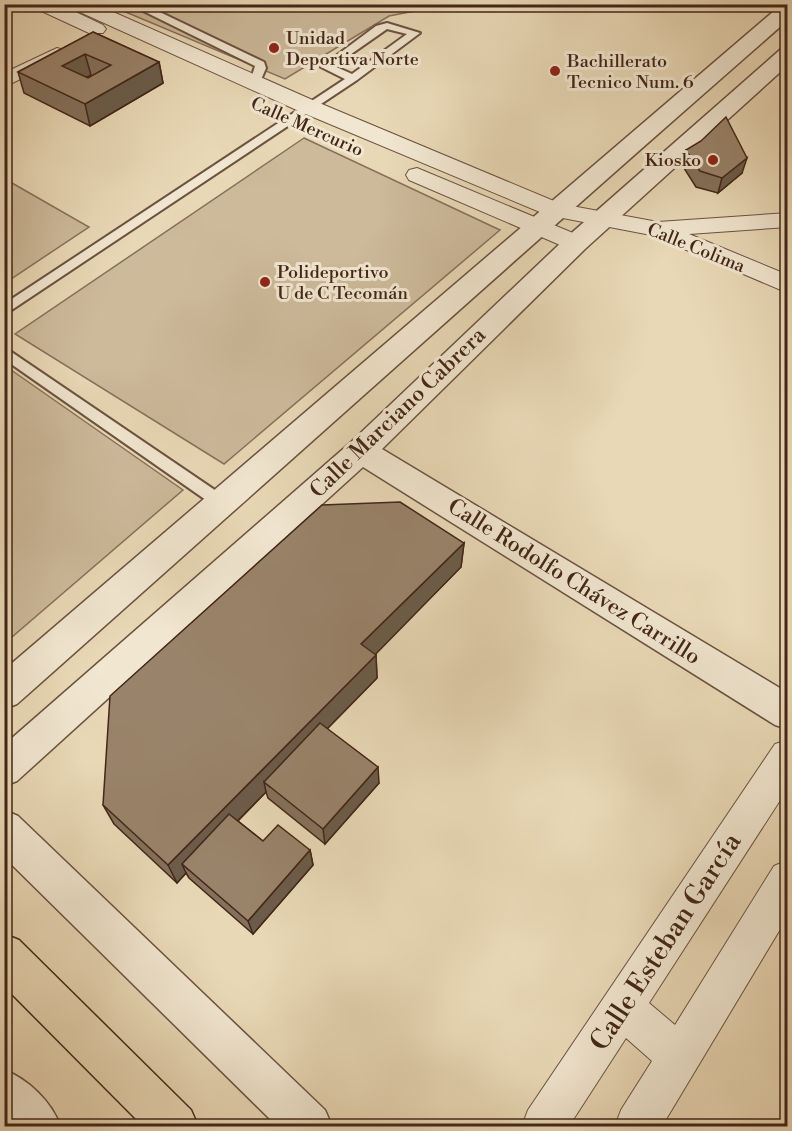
<svg xmlns="http://www.w3.org/2000/svg" width="792" height="1131" font-family="'Libre Bodoni',serif">
<rect width="100%" height="100%" fill="#e9d8b6"/>
<filter id="stains"><feTurbulence type="fractalNoise" baseFrequency=".00333" numOctaves="4"/><feColorMatrix values="0 0 0 0 .2 0 0 0 0 .09 0 0 0 0 .02 0 0 0 .5 -.17"/></filter>
<radialGradient id="worn" r=".72"><stop offset=".6" stop-color="#630" stop-opacity="0"/><stop offset="1" stop-color="#630" stop-opacity=".3"/></radialGradient>
<g fill="#cdba9b" stroke="#88705a" stroke-width="1.5">
<polygon points="109,5 446,5 389,16 285,79"/>
<polygon points="304,138 500,230 224,464 15,334"/>
<polygon points="5,179 89,227 5,283"/>
<polygon points="4,365 183,490 5,643 4,643"/>
</g>
<g fill="none" stroke-linecap="round" stroke-linejoin="round">
<g stroke="#6c5240" stroke-width="4">
<g id="service">
<polygon points="129,4 143,4 264,62 266,68 260,82 255,85 250,82 255,66"/>
<path d="M 387,23 L 420,33 L 357,80 L 4,315 L 4,304 L 345,79 L 321,67 L 376,26 ZM 387,29 L 407,34 L 352,74 L 334,66 Z"/>
<polygon points="4,347 228,499 230,503 228,507 216,507 4,359"/>
</g>
</g>
<g stroke="#6c5240" stroke-width="2">
<g id="minor">
<polygon points="33,4 59,4 103,25 106,29 103,33 89,33 35,8"/>
<polygon points="69,4 95,4 317,102 561,204 658,222 788,213 788,227 689,234 788,275 788,293 651,235 547,215 301,112 71,8"/>
<polygon points="57,48 64,50 67,54 64,58 4,87 4,73"/>
<polygon points="417,168 585,238 588,243 585,248 576,251 567,248 409,180 406,175 409,170"/>
<polygon points="788,740 788,788 649,1003 675,1025 774,866 788,860 788,916 662,1126 615,1126 621,1110 652,1061 626,1038 569,1126 522,1126 528,1110 775,744"/>
</g>
</g>
<g stroke="#6c5240" stroke-width="3">
<g id="tertiary">
<path d="M 788,4 L 788,20 C 529,246 274,476 17,704 L 4,709 L 4,670 L 781,5 Z"/>
<polygon points="788,47 788,65 585,249 382,449 788,693 788,729 775,725 363,467 17,781 4,786 4,745 350,443 567,237 781,49"/>
<polygon points="4,810 18,816 325,1110 332,1126 277,1126 4,857"/>
<path d="M 4,1070 C 28,1079 52,1102 60,1126 L 6,1126 Z"/>
</g>
</g>
<g stroke="#432618" stroke-width="3">
<polygon id="primary" points="4,934 19,940 191,1110 198,1126 143,1126 4,986"/>
</g>
<use href="#service" fill="#f1e6d0" fill-rule="evenodd"/>
<use href="#minor" fill="#f1e6d0" fill-rule="evenodd"/>
<use href="#tertiary" fill="#f1e6d0" fill-rule="evenodd"/>
<use href="#primary" fill="#e9d8b6" fill-rule="evenodd"/>
</g>
<g fill="#84715b" stroke="#432618" stroke-width="1.5">
<polygon points="93,32 159,62 163,83 90,126 24,93 18,72"/>
<polygon points="686,150 742,173 718,193 696,187 682,165"/>
<polygon points="464,543 461,567 375,654 376,655 377,678 327,729 379,783 325,844 268,798 266,792 238,821 263,841 310,850 313,865 253,934 189,878 186,873 177,883 114,824 103,805"/>
</g>
<g fill="#6b5c4a" stroke="#432618" stroke-width="1.5">
<polygon points="85,54 91,75 68,88 62,66"/>
<polygon points="159,62 163,83 90,126 85,104"/>
<polygon points="747,158 742,173 718,193 722,178"/>
<polygon points="464,543 461,567 363,667 361,644"/>
<polygon points="376,655 377,678 270,787 264,782 266,792 189,870 182,864 186,873 177,883 168,865"/>
<polygon points="378,767 379,783 325,844 323,829"/>
<polygon points="310,850 313,865 253,934 248,921"/>
</g>
<g fill="#99836a" stroke="#432618" stroke-width="1.5" fill-rule="evenodd">
<path d="M 93,32 L 159,62 L 85,104 L 18,72 ZM 85,54 L 111,65 L 88,78 L 62,66 Z"/>
<polygon points="726,117 747,158 722,178 700,171 686,150 701,141"/>
<polygon points="400,502 464,543 361,644 376,655 168,865 103,805 110,696 322,505"/>
<polygon points="320,723 378,767 323,829 264,782"/>
<polygon points="229,814 263,841 278,825 310,850 248,921 182,864"/>
</g>
<g fill="#8f2418" stroke="#f1e6d0" stroke-width="2">
<circle cx="274" cy="48" r="6"/>
<circle cx="555" cy="71" r="6"/>
<circle cx="713" cy="160" r="6"/>
<circle cx="265" cy="282" r="6"/>
</g>
<g text-anchor="middle" dominant-baseline="central" stroke-width="6" stroke-linejoin="round" paint-order="stroke">
<g font-size="18" fill="#432618" stroke="#f1e6d0" text-anchor="start">
<text x="286" y="38">Unidad<tspan x="286" dy="21">Deportiva Norte</tspan></text>
<text x="567" y="61">Bachillerato<tspan x="567" dy="21">Tecnico Num. 6</tspan></text>
<text x="701" y="160" text-anchor="end">Kiosko</text>
<text x="277" y="272">Polideportivo<tspan x="277" dy="21">U de C Tecomán</tspan></text>
</g>
<g font-size="18" fill="#432618" stroke="#f1e6d0">
<text transform="translate(307 127) rotate(24)">Calle Mercurio</text>
<text transform="translate(696 248) rotate(22)">Calle Colima</text>
</g>
<g font-size="22" fill="#432618" stroke="#f1e6d0">
<text transform="translate(398 413) rotate(-44)">Calle Marciano Cabrera</text>
<text transform="translate(574 582) rotate(32)">Calle Rodolfo Chávez Carrillo</text>
</g>
<g font-size="27" fill="#432618" stroke="#f1e6d0">
<text transform="translate(666 942) rotate(-57)">Calle Esteban García</text>
</g>
</g>
<rect width="792" height="1131" fill="none" stroke="#e9d8b6" stroke-width="24"/>
<rect x="6" y="6" width="780" height="1119" fill="none" stroke="#432618" stroke-width="3"/>
<rect x="12" y="12" width="768" height="1107" fill="none" stroke="#432618" stroke-width="1.5"/>
<rect width="100%" height="100%" filter="url(#stains)"/>
<rect width="100%" height="100%" fill="url(#worn)"/>
</svg>
